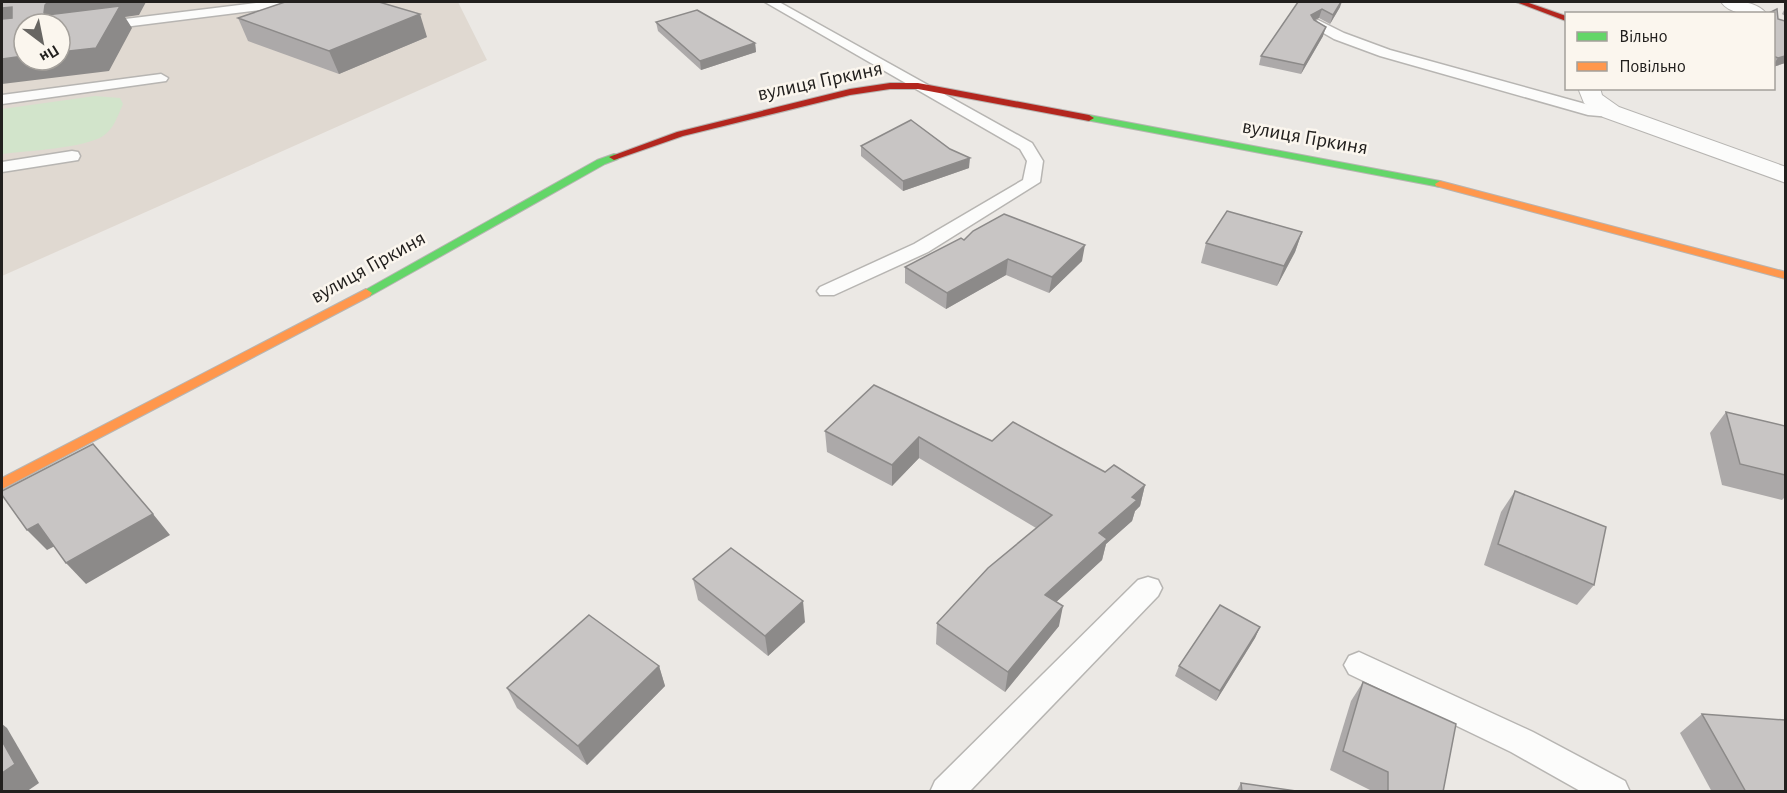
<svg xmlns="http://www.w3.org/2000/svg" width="1787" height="793" font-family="'Alegreya Sans',sans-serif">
<rect width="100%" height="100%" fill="#ebe8e4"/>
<path fill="#e0d9d1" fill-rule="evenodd" d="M 2,2 L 458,2 L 487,60 L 2,276 ZM 24,24 L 60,24 L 60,60 L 24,60 Z"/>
<path fill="#d2e4cb" d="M 95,96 L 120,98 L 123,104 C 118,115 114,129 103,136 C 85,148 26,151 2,154 L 2,109 Z"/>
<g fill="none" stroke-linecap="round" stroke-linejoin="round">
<g stroke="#b7b5b2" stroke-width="3">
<g id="lane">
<polygon points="265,2 298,2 292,6 60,35 60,27"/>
<polygon points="765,2 779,2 1032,143 1043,161 1040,182 928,252 834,295 820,295 817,291 820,287 914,244 1023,180 1027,161 1020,149"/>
<polygon points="1318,20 1344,33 1390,50 1589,105 1616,109 1619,112 1611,117 1588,115 1380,56 1334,39 1313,27 1311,24"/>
<polygon points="161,74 168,78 166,81 2,104 2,95"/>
<polygon points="72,151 78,152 80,156 78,160 2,172 2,162"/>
<polygon points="1148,577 1158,580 1162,588 1158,596 969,792 930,792 935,781 1138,580"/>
<polygon points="1359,652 1533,732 1625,781 1630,792 1582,792 1511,752 1349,674 1344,665 1349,656"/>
</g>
</g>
<g stroke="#b7b5b2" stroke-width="2">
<g id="street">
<path d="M 1721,2 C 1736,0 1757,1 1767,14 C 1752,14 1731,16 1721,2 Z"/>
<polygon points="1578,88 1600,88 1602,95 1619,107 1786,167 1786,183 1603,117 1584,103"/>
</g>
</g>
<g stroke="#b7b5b2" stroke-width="2">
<g id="fast">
<polygon points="1089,115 1440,181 1445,184 1440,187 1086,120 1086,116"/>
<polygon points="614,154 618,155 618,159 605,164 370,296 362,296 360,293 597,160"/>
</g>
</g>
<g stroke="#b7b5b2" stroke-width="2">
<g id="slow">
<polygon points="1440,181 1786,272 1786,279 1436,186 1435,184"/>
<polygon points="366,289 372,293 370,296 2,489 2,478"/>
</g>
</g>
<g stroke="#b7b5b2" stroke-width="2">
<g id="jam">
<polygon points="1516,2 1526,2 1566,16 1566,21"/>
<polygon points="890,83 918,83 1089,115 1094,118 1089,121 918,89 890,89 850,95 683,136 614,160 609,157 677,132 850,89"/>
</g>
</g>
<use href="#lane" fill="#fcfcfb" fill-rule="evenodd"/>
<use href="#street" fill="#fcfcfb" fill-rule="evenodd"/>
<use href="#fast" fill="#63d668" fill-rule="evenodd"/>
<use href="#slow" fill="#ff974d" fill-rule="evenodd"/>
<use href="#jam" fill="#b3261e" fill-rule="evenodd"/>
</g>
<g fill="#aca9a9">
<polygon points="1298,2 1342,2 1340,7 1330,24 1319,18 1315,20 1323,36 1301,74 1259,65 1261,56"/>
<polygon points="1785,8 1785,16 1782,14"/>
<polygon points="1773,14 1778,19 1785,63 1773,67"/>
<polygon points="238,18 427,37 339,74 248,41"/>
<polygon points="656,22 755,43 756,52 701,70 658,31"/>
<polygon points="861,146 969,168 903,191 861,156"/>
<polygon points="1302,232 1295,252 1277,286 1201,263 1206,243"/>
<polygon points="964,240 1082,261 1049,293 1006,275 946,309 905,283 905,267"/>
<polygon points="1726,412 1785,426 1785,497 1782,500 1722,485 1710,433"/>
<polygon points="825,431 992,441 1105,472 1145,485 1140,506 1135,511 1132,521 1106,544 1102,560 1056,602 1059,626 1005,692 936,644 937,623 1036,528 919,458 892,486 827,452"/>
<polygon points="1515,491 1594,585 1577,605 1484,565 1501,512"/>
<polygon points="693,579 805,622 768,656 698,600"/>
<polygon points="1260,627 1255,638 1216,701 1175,676 1179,666"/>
<polygon points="659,666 665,686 587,765 517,708 507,688"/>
<polygon points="1363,682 1443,792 1374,792 1330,770 1351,701"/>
<polygon points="1702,714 1785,792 1712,792 1680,733"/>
<polygon points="1241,783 1303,792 1236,792"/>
</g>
<g fill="#8c8a89">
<polygon points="56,2 146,2 139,15 125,17 132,28 109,71 2,84 2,59 24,56 24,60 60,60 60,25 44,13 45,5 47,3"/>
<polygon points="1341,2 1340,7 1330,24 1333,15"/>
<polygon points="12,7 24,27 2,32 2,8"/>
<polygon points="1322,9 1319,18 1309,23 1311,15"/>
<polygon points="420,14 427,37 339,74 329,51"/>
<polygon points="1326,27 1323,36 1301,74 1304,65"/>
<polygon points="755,43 756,52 701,70 700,61"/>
<polygon points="1785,56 1785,63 1773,67 1773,65 1778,58"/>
<polygon points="970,158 969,168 903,191 903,181"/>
<polygon points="1302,232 1295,252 1277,286 1284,266"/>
<polygon points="1085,245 1082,261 1049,293 1052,277"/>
<polygon points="1008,259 1006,275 946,309 947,293"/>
<polygon points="919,437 919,458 892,486 892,465"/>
<polygon points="1145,485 1140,506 1135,511 1132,521 1106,544 1102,560 1042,615 1045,595 1132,497"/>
<polygon points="153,514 170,535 86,584 66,563"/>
<polygon points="38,524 57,545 47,550 27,530"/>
<polygon points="803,601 805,622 768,656 765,636"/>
<polygon points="1063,606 1059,626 1005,692 1008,672"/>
<polygon points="1260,627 1255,638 1216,701 1220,691"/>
<polygon points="659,666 665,686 587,765 578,746"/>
<polygon points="2,724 7,728 39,783 26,792 2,792"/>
</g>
<g fill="#c8c5c4" stroke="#8c8a89" stroke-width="1.5">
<polygon points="2,2 56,2 47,3 45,5 44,13 47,15 120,6 96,48 60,52 60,24 24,24 24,56 2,59 2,19 12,18 12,7 2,8"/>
<polygon points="285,2 379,2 420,14 329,51 238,18"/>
<polygon points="1298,2 1341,2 1333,15 1322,9 1311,15 1314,20 1326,27 1304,65 1261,56"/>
<polygon points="1777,9 1778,19 1785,21 1785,56 1778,58 1773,56 1773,14 1767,14"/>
<polygon points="697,10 755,43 700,61 656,22"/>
<polygon points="911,120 950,149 970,158 903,181 861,146"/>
<polygon points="1227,211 1302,232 1284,266 1206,243"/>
<polygon points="1004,214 1085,245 1052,277 1008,259 947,293 905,267 961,238 964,240 973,231"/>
<polygon points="874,385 992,441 1013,422 1105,472 1114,465 1145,485 1132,497 1137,500 1099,533 1107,539 1045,595 1063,606 1008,672 937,623 988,568 1052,515 919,437 892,465 825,431"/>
<polygon points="1726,412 1785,426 1785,475 1740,464"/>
<polygon points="93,444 153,514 66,563 38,524 27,530 2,495 2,491"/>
<polygon points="1515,491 1606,527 1594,585 1498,544"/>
<polygon points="731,548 803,601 765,636 693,579"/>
<polygon points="1220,605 1260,627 1220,691 1179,666"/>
<polygon points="589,615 659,666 578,746 507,688"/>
<polygon points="1363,682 1456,724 1443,792 1388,792 1388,772 1343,751"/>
<polygon points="1702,714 1785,720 1785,792 1746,792"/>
<polygon points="2,741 15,764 2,773"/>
<polygon points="1241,783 1303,792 1242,792"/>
</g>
<g text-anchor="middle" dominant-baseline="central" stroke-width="5" stroke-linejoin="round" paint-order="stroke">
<g font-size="21" fill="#22201e" stroke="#fbf6ee">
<text transform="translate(820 81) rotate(-12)">вулиця Гіркиня</text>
<text transform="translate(1305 137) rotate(10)">вулиця Гіркиня</text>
<text transform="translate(368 267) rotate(-29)">вулиця Гіркиня</text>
</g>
</g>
<rect width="1787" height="793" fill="none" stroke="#22201e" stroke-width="6"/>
<rect x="1565" y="12" width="210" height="78" fill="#fbf6ee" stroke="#a4a09b" stroke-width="1.5"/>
<rect x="1577" y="32" width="30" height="9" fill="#63d668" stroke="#a4a09b" stroke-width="1.5"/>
<text x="1619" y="42" font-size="18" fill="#22201e">Вільно</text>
<rect x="1577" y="62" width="30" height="9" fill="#ff974d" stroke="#a4a09b" stroke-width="1.5"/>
<text x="1619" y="72" font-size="18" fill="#22201e">Повільно</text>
<g transform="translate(42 42) rotate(148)"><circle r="28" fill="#fbf6ee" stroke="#a4a09b" stroke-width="1.5"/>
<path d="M0-4.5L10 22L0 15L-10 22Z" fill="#686663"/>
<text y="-9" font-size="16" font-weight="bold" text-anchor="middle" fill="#22201e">Пн</text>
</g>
</svg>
